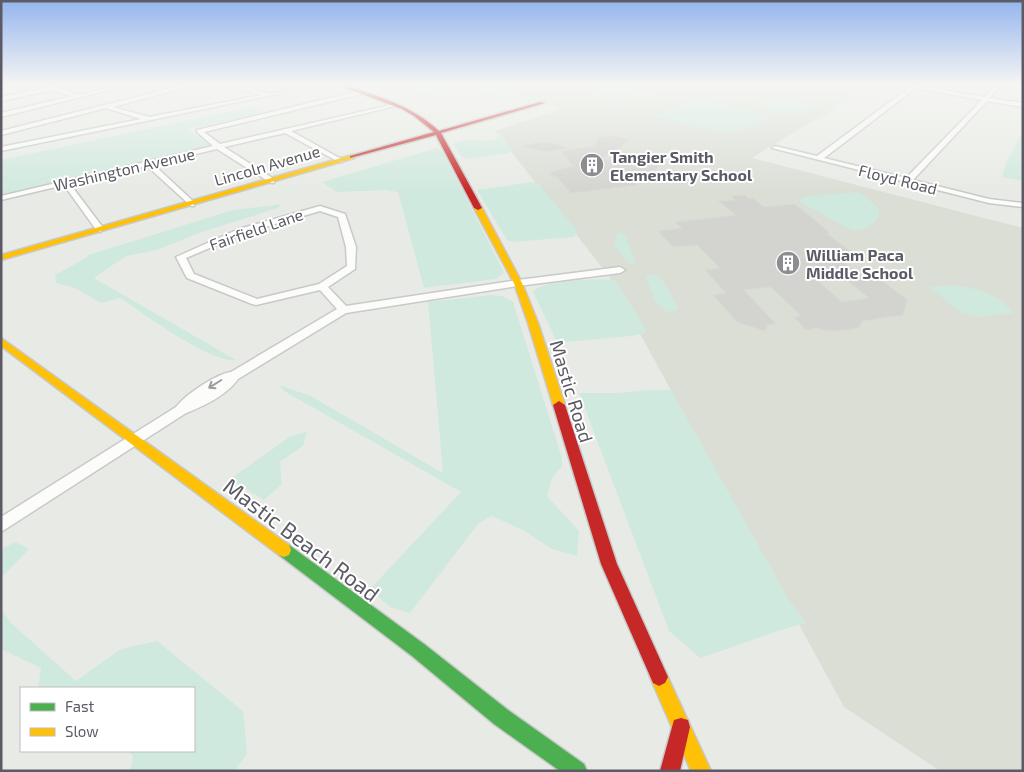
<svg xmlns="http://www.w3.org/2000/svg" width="1024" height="772" font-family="'Exo 2',sans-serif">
<rect width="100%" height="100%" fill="#e8ebe5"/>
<polygon fill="#daded5" points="473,84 872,84 752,158 1023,228 1023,771 940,771 844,707 608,275 495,131 563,109"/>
<g fill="#d0e9de">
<path d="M 393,84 L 479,84 L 538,100 L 526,104 C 515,91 501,100 487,99 C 482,99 477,96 472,94 L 480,89 L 471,88 L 457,89 L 454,92 L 425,98 L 386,86 Z"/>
<path d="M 752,84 L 822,84 C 799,95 773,90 749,85 Z"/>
<polygon points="867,84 874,84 816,121 812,119"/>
<path d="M 610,87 L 620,87 L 657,95 C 629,105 613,103 584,96 Z"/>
<path d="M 692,100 L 702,100 L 767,115 C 750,146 680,124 655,116 Z"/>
<polygon points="775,100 818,106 804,115 794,115 757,106 762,103"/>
<polygon points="256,106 266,112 187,129 211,146 1,196 1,160"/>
<path d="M 499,131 L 512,151 L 508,153 L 468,159 L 462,157 L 453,144 C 473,136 478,143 496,140 Z"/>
<polygon points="1023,131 1023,181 1002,177 1006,163"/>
<polygon points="437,148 442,151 503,270 503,274 496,279 424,288 398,192 386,190 337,192 322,182"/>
<polygon points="532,182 538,183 578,232 574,237 512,242 507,240 477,190"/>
<polygon points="859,192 878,207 879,217 869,227 853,231 800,202 802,197"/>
<path d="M 282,204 L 278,208 L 199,233 L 157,250 L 126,256 L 94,278 L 236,360 C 209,363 145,314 120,298 L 101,303 L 75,288 L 56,283 L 55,275 L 86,258 L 88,255 L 233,210 Z"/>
<polygon points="618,232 625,235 636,263 630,264 614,246"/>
<path d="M 652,274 L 663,281 L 679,309 C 659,321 651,291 646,277 Z"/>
<path d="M 598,279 L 613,280 L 617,283 L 645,328 L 645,333 L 631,336 L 564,342 L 556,340 L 533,292 C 541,281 584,280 598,279 Z"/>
<path d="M 953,285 C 977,289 998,293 1013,313 L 978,317 L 961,313 L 930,287 Z"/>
<polygon points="491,295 502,296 513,302 562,458 562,466 552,478 547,496 579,531 577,556 552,549 523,530 491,516 478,524 410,613 390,607 370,589 461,492 284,391 279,385 311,396 443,473 428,302"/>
<path d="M 646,390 L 671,390 L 789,600 L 806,623 C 770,632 736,647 700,658 L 669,631 L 579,393 L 618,393 Z"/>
<polygon points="307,432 303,446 280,462 282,484 264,500 230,479 291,436"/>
<polygon points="16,542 29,549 1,578 1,549"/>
<polygon points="1,609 11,623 76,681 121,649 157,641 243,711 247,753 235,771 130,771 133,756 128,751 194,751 194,688 38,688 41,668 3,650 1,651"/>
</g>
<g fill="#d3d4d0" stroke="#d8dad4" fill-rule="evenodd">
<polygon points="605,136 616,136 630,140 601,160 662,157 657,169 648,172 623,173 637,185 571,193 558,178 549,174 556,170 573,166 561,151 594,146 598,138"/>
<polygon points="538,142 553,143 568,148 546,152 521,146"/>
<path d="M 745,195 L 749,199 L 753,198 L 764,207 L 794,204 L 805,212 L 830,233 L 826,233 L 853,253 L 835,256 L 859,274 L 864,276 L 874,275 L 907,299 L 903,315 L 862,321 L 859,328 L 838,331 L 828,331 L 817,328 L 806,330 L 794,317 L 801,316 L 771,287 L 744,290 L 776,324 L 767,325 L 765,331 L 737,322 L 713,295 L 726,293 L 705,270 L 720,268 L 697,245 L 673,247 L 658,231 L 682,228 L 675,222 L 736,215 L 718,201 L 735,200 L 731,196 ZM 844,278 L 869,298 L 842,302 L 818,281 Z"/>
</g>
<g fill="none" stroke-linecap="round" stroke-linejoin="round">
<g stroke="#c8c9c8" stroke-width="3">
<g id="street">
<polygon points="1,84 7,84 1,86"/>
<polygon points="37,84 52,86 71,84 57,88 79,95 124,84 133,84 1,117 1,113 72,96 51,90 1,101 1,97 45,88"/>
<path d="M 188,84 L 197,84 L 113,107 L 149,117 L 262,95 L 221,84 C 237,84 251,91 267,93 C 280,95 308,84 325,84 L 1,151 L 1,147 L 141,119 L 106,108 L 1,135 L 1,131 Z"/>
<path d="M 898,84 L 920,84 L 919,86 L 985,97 L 997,84 L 1002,84 L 990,98 L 1023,103 L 1023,107 L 987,101 L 913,180 L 989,199 L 1023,203 L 1023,207 L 989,203 L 772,148 L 775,146 L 817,156 L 910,87 ZM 916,88 L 982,100 L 906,178 L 824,158 Z"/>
<polygon points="359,91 361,94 204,132 220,144 395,104 395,106 291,131 343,160 343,162 339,162 285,133 224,147 274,179 274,183 271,183 217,149 153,164 194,202 194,206 191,206 147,166 70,184 104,229 100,232 97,231 64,185 1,200 1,196 213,146 197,132 197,130"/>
<path d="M 320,206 L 345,214 L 356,247 L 355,269 L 328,287 L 346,306 L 518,280 L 620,267 L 625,270 L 620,273 L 518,286 L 346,313 L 238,379 C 227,395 204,406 186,413 L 1,532 L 1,517 L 176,407 C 185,395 216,374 231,372 L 337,309 L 320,290 L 256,305 L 252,304 L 187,278 L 176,257 L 239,229 ZM 320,211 L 338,217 L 346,247 L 347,266 L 319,284 L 257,299 L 194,274 L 186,258 L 245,233 Z"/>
</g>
</g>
<g stroke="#c8c8c8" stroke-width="3">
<polygon id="fast" points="284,543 289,545 424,644 508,710 584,764 587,771 560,771 494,724 412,656 279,555 277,550 279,545"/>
</g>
<g stroke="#c8c8c8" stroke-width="3">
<g id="slow">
<polygon points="352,155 355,157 354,158 1,260 1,255"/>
<polygon points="475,206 482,208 522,283 538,323 565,405 563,408 559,409 553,405 528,323 514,283 474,208"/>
<polygon points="1,338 289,545 291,550 289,555 284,557 279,555 1,346"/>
<polygon points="659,668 665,671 711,771 691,771 650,677 653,671"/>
</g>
</g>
<g stroke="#c8c8c8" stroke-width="3">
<g id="jam">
<path d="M 335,84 L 342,84 C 377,96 411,105 439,131 L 540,102 L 545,103 L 441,133 L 482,208 L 478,210 L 474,208 L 436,135 L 350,158 L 350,156 L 434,132 L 414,116 L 402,109 Z"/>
<polygon points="559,401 565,405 617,564 668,677 665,683 659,686 653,683 601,564 553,405"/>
<polygon points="681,718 688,720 690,727 680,771 660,771 672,727 674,720"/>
</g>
</g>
<use href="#street" fill="#fcfcfb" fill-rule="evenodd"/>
<use href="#fast" fill="#4caf50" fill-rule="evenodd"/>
<use href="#slow" fill="#ffc107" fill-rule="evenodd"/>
<use href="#jam" fill="#c62828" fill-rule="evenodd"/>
</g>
<defs><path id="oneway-shaft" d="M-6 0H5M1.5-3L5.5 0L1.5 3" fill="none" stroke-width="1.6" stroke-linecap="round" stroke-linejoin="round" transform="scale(1.25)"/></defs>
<use stroke="#9c9ba0" href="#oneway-shaft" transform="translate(215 384) rotate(148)"/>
<linearGradient id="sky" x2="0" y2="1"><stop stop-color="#95b5ee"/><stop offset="0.44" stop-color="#f5f6f3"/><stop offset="1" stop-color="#f5f6f3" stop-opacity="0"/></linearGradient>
<rect width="1024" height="192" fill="url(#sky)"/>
<defs>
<g id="building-disc" transform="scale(1.25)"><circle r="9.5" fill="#8d8d91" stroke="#fff"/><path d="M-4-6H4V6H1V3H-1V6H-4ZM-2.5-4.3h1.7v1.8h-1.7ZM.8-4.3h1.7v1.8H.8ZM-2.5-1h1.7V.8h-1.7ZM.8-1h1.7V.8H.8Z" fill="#fff"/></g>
</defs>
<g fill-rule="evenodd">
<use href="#building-disc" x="592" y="165"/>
<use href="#building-disc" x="788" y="263"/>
</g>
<g text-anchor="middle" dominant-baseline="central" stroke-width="4" stroke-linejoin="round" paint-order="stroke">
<g font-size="16" font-weight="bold" fill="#5c5a64" stroke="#fff" text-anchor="start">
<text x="610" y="156">Tangier Smith<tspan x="610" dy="18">Elementary School</tspan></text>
<text x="806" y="254">William Paca<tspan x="806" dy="18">Middle School</tspan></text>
</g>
<g font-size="16" fill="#5c5a64" stroke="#fff">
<text transform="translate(267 165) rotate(-16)">Lincoln Avenue</text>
<text transform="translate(124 169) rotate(-13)">Washington Avenue</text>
<text transform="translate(898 179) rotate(14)">Floyd Road</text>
<text transform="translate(256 229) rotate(-19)">Fairfield Lane</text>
</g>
<g font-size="19" fill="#5c5a64" stroke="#fff">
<text transform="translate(572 391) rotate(73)">Mastic Road</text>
</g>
<g font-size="22" fill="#5c5a64" stroke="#fff">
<text transform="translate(302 539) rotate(37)">Mastic Beach Road</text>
</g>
</g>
<rect width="1024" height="772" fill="none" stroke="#5c5a64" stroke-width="5"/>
<rect x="20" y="687" width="175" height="65" fill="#ffffff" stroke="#bebdc1"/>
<rect x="30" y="703" width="25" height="8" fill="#4caf50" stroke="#bebdc1"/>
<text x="65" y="712" font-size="15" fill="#5c5a64">Fast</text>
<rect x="30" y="728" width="25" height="8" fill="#ffc107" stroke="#bebdc1"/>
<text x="65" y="737" font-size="15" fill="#5c5a64">Slow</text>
</svg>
